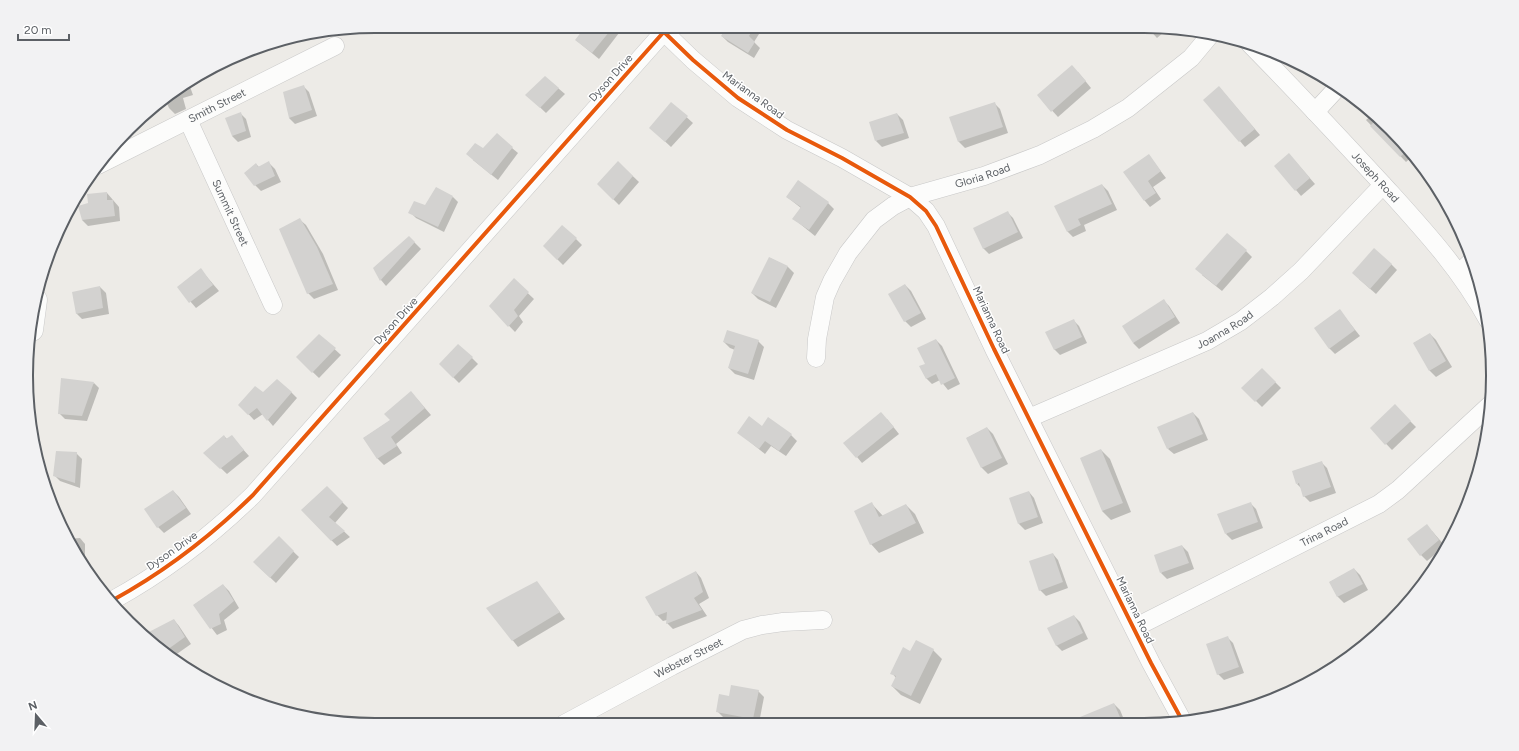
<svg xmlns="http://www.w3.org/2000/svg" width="1519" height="751" font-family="Figtree,sans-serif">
<rect width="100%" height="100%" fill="#edebe7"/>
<g fill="#0003">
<polygon points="611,26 619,33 599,59 576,40"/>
<polygon points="729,26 764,26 754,42 760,48 754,58 728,42 722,36"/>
<polygon points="1147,27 1170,27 1157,38"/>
<polygon points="1296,61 1298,62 1317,74 1312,78"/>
<polygon points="1078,72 1091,88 1058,117 1038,95"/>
<polygon points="545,77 565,94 546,113 527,95"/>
<polygon points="189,84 193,95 183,98 186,109 175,114 169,108 164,97"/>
<polygon points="303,86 309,92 317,116 295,124 289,118"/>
<polygon points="1219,87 1260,135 1245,147 1205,100"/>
<polygon points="994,103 1000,109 1008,133 965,148 959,142 951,118"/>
<polygon points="672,104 693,123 671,147 656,133"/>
<polygon points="240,113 246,119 251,137 238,142 232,136"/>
<polygon points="897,114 903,120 909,138 882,147 876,141"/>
<polygon points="1373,114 1406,145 1414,155 1406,162 1366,120"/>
<polygon points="512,148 518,153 498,180 473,160 483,149"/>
<polygon points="1149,156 1166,178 1153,187 1161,199 1150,207 1145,201 1125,172"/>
<polygon points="1295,161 1315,184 1301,196 1296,190"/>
<polygon points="618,162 639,182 619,205 598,184"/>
<polygon points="269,163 275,169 281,182 261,191 255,185 256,164 259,167"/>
<polygon points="1102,185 1108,191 1117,210 1084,225 1086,231 1073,237 1067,231"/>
<polygon points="107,193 119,207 120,221 88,226 82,220 89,204"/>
<polygon points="453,197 458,202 444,232 416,218 410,212"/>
<polygon points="787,197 828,203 834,209 815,236 794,219 801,208"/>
<polygon points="1007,212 1013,218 1023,238 989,254 983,248"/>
<polygon points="300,220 306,225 323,254 338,290 314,299 308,293"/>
<polygon points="409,237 421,249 386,286 381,280 374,268"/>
<polygon points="576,239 582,245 563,265 544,246"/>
<polygon points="1246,251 1252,257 1222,291 1202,275"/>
<polygon points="770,258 788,267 794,273 776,308 758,299 752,293"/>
<polygon points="1391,264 1397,270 1376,294 1359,279"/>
<polygon points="201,270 219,291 196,308 178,287"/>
<polygon points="514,280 534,299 519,316 523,322 515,332 490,306"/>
<polygon points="905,285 911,291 926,319 911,327 905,321"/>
<polygon points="100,287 106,293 109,314 82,319 76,313"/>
<polygon points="1164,301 1169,306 1180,323 1139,349 1133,343"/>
<polygon points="1340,311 1360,336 1335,354 1329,348"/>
<polygon points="1073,320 1079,326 1087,343 1060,355 1054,349"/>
<polygon points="1430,334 1436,340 1452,367 1436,377 1430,371 1414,343"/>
<polygon points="319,335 341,355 319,378 297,357"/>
<polygon points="936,340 942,346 960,384 948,390 940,380 932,384 926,378 927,364"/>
<polygon points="758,341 764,347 754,380 735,374 729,368 735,350 730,348 724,342"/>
<polygon points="472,358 478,364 459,383 440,364"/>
<polygon points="1262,369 1281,388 1262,407 1243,388"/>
<polygon points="94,383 99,388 87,421 65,419 59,413"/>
<polygon points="291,392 297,398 273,426 263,414 254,420 240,405 263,393"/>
<polygon points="417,399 431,415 396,444 402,453 384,465 378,459 364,438 391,420"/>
<polygon points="1395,406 1416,427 1392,450 1371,428"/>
<polygon points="1193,413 1199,419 1208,440 1174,454 1168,449"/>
<polygon points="887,419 899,434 862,463 857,457"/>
<polygon points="762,427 791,435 797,441 786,456 771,446 765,454 739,433"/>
<polygon points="987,428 993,434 1008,464 988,474 982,468 967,438"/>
<polygon points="224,436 227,439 232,437 249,456 227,474 205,453"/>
<polygon points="1101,450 1110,459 1131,512 1111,520 1102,511"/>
<polygon points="76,453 82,459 80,488 60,481 54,475"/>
<polygon points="1321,462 1327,468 1336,493 1310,502 1304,496 1301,488 1297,484"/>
<polygon points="327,487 348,508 335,523 350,537 337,546 302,510"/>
<polygon points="173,491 179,497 191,514 164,533 158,527"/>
<polygon points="1029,492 1034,498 1043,523 1025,530 1019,524"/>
<polygon points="1250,503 1256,509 1263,528 1232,540 1226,534"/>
<polygon points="872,504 883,516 906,505 915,514 924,533 879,553 871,544"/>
<polygon points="1432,531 1445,546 1427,561 1421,555"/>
<polygon points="80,538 85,544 85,561 68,539"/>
<polygon points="279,538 299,557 276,583 260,568"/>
<polygon points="1182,546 1188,552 1194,569 1167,579 1161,573"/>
<polygon points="1053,554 1058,560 1068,588 1046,596 1040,590"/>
<polygon points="1354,569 1360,575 1368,590 1344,603 1338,597 1330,582"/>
<polygon points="696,572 701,578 709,598 699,604 707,616 673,629 667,623 667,620 663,621 657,615"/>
<polygon points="537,583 565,619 518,647 488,609"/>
<polygon points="223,585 229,591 239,608 224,620 227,630 217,635 194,605"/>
<polygon points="1074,616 1080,622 1088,639 1062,651 1056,645"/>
<polygon points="174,620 179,626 191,644 174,656 146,635"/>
<polygon points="1227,637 1233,643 1244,673 1224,680 1218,674"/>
<polygon points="933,650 942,659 920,704 901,695 892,686 896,678 892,673 911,652"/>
<polygon points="758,691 764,697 759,723 723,717 717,711 730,697"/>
<polygon points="1259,697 1264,702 1248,706"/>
<polygon points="1114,704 1120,710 1125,722 1085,722 1083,717"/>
</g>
<g fill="#d3d2d0">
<polygon points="586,26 614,26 592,53 575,40"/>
<polygon points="727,26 755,26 749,36 755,42 748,53 721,36"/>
<polygon points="1072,65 1086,81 1051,112 1037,95"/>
<polygon points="545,76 559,88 540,108 525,95"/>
<polygon points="304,85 312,110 289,118 283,92"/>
<polygon points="1219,86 1255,129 1239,142 1203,100"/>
<polygon points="671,102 688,116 665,142 649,128"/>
<polygon points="995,102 1003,127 958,142 949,117"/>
<polygon points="241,112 246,131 232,136 225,118"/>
<polygon points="897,113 904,133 875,141 869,122"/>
<polygon points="1378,118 1409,149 1400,157 1370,126"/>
<polygon points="497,133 513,147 491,175 466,154 475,143 483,148"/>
<polygon points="1289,153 1310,178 1295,191 1274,166"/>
<polygon points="1149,154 1161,171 1148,181 1156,193 1144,201 1123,172"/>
<polygon points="269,161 275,176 254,186 244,173 256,163 258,167"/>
<polygon points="618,161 633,176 613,200 597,184"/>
<polygon points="798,180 829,202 809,230 792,219 801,207 786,197"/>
<polygon points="1102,184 1112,204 1078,219 1081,225 1067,232 1054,206"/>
<polygon points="436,187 453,196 438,227 408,213 414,201 425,205"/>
<polygon points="107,192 107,200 113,200 115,216 82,220 78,206 88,203 87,194"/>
<polygon points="1008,211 1018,232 983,249 973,228"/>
<polygon points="300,218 317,247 333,284 307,294 279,229"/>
<polygon points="562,225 577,238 557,260 543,246"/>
<polygon points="1227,233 1247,250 1216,286 1195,269"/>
<polygon points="409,236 415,242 380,281 373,268"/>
<polygon points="1374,248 1392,264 1370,289 1352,273"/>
<polygon points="769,257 788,266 770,302 751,293"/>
<polygon points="201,268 213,285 189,303 177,287"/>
<polygon points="514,278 529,292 514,310 518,316 508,327 489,306"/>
<polygon points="905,284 921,313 904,322 888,294"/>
<polygon points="100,286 103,308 76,314 72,292"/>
<polygon points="1164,299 1175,317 1133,343 1122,326"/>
<polygon points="1340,309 1355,330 1329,349 1314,328"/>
<polygon points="1074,319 1082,337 1054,350 1045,332"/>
<polygon points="727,330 759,340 748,374 728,368 735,346 723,342"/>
<polygon points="1430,333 1446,361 1429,371 1413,343"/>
<polygon points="319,334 336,348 312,373 296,357"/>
<polygon points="936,339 955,378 941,385 936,374 926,379 919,366 925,364 917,348"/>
<polygon points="458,344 473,357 453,378 439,364"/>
<polygon points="1262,368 1276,382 1255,402 1241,388"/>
<polygon points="61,378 94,382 82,416 58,414"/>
<polygon points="277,379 292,392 267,421 257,408 248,415 238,405 255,386 263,392"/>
<polygon points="411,391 425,408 391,437 397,446 377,459 363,438 390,420 384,414"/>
<polygon points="1395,404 1411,421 1385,445 1370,428"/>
<polygon points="881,412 894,427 856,458 843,443"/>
<polygon points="1193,412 1203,434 1167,449 1157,427"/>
<polygon points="749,416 762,426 768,417 792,434 779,451 765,441 759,449 737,433"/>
<polygon points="987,427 1002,458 981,468 966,438"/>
<polygon points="224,435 226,439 232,435 244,450 220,469 203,453"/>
<polygon points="1101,449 1123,503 1102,511 1080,458"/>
<polygon points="56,451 77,452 75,483 53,476"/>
<polygon points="1322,461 1331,487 1303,497 1299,483 1296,484 1292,471"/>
<polygon points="327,486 343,502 329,517 345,531 331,541 301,510"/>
<polygon points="173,490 186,508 157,528 144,509"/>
<polygon points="1029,491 1038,517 1018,524 1009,498"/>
<polygon points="872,502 879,517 906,504 916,523 870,545 854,511"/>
<polygon points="1251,502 1258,522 1225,534 1217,514"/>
<polygon points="1427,524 1439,540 1420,556 1407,539"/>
<polygon points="279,536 294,551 270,578 253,562"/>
<polygon points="1182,545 1189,563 1160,573 1154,555"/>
<polygon points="1053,553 1063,582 1039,591 1029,561"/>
<polygon points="1354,568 1363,584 1337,597 1329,582"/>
<polygon points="696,571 703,592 694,598 702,610 666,624 667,612 656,616 645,597"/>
<polygon points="537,581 560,612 512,641 486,608"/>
<polygon points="223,584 234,601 219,614 221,624 210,629 193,605"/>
<polygon points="1074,615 1083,633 1056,646 1047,628"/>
<polygon points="174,619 185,637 167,650 145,634"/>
<polygon points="1228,636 1239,667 1217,675 1206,644"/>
<polygon points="916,640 934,649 911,696 891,686 896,676 890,674 903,647 910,651"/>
<polygon points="731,685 759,690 753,719 716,712 719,694 729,696"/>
<polygon points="1114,703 1122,722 1068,722"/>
</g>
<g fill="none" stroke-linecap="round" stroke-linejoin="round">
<g stroke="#c8c8c8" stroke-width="19">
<g id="street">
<polyline points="664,32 693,60 738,98 787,130 842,158 910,197 926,211 936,226 994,349 1151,663 1183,722"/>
<path id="s1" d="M 1250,44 C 1296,91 1341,139 1386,188 C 1424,230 1461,270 1488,320"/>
<polyline points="1315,112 1338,87"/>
<path id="s2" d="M 188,120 L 273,305"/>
<path id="s3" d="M 98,165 L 335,46"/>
<polyline points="1459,273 1473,260"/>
<path id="s4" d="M 816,358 L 817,339 L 825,297 L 832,281 L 848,253 L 874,220 L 893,206 L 910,197 L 984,176 L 1040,155 L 1093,129 L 1128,108 L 1191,58 L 1211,34"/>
<path id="s5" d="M 1029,418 L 1207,341 L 1241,321 L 1272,297 L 1301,271 L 1383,185"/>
<path d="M 113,600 C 164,572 211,536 253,495 L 669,26"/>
<path id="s6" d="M 1134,628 L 1379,504 L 1398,490 L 1491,404"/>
<path id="s7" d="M 564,724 L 672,666 L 743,630 L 762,625 L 783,622 L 823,620"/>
</g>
</g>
<g stroke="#c9c9c9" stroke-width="23">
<polyline id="secondary" points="32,330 36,300"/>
</g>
<use href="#street" stroke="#fcfcfb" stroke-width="18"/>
<use href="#secondary" stroke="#fcfcfb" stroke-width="22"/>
<g stroke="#fff" stroke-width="6">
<g id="cycleway">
<polyline points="664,32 693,60 738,98 787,130 842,158 910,197 926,211 936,226 994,349 1151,663 1183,722"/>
<path d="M 113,600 C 164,572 211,536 253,495 L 669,26"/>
</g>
</g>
<use href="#cycleway" stroke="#e8590c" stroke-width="4"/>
</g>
<g text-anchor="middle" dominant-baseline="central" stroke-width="3" stroke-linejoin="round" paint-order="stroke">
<g font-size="11" fill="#5c6065" stroke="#fff">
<text transform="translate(611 78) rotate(-48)">Dyson Drive</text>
<text transform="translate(753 95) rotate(36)">Marianna Road</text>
<text stroke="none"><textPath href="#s3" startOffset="133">Smith Street</textPath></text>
<text stroke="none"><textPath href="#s4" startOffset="272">Gloria Road</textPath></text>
<text stroke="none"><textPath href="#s1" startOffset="183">Joseph Road</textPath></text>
<text stroke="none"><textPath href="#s2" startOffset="102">Summit Street</textPath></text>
<text transform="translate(991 320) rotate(65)">Marianna Road</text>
<text transform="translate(396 321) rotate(-48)">Dyson Drive</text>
<text stroke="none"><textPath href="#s5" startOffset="215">Joanna Road</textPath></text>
<text stroke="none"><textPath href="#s6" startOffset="213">Trina Road</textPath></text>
<text transform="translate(172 551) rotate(-35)">Dyson Drive</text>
<text transform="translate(1135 610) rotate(64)">Marianna Road</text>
<text stroke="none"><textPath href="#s7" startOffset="141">Webster Street</textPath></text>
</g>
</g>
<path d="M0 0H1519V751H0ZM375 33H1144A342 342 0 0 1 1486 375V376A342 342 0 0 1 1144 718H375A342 342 0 0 1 33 376V375A342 342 0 0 1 375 33Z" fill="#f2f2f3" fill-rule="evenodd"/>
<path fill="none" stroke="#5c6065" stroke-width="2" d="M375 33H1144A342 342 0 0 1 1486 375V376A342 342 0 0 1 1144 718H375A342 342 0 0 1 33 376V375A342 342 0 0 1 375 33Z"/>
<g transform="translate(36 715) rotate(341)" stroke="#ffffff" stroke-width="3" paint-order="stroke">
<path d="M0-3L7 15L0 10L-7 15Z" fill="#5c6065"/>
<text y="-6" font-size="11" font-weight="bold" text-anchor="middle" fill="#5c6065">N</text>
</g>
<path d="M18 34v6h51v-6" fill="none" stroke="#5c6065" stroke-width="2"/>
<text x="24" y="34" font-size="12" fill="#5c6065" stroke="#ffffff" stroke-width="3" paint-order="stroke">20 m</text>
</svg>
